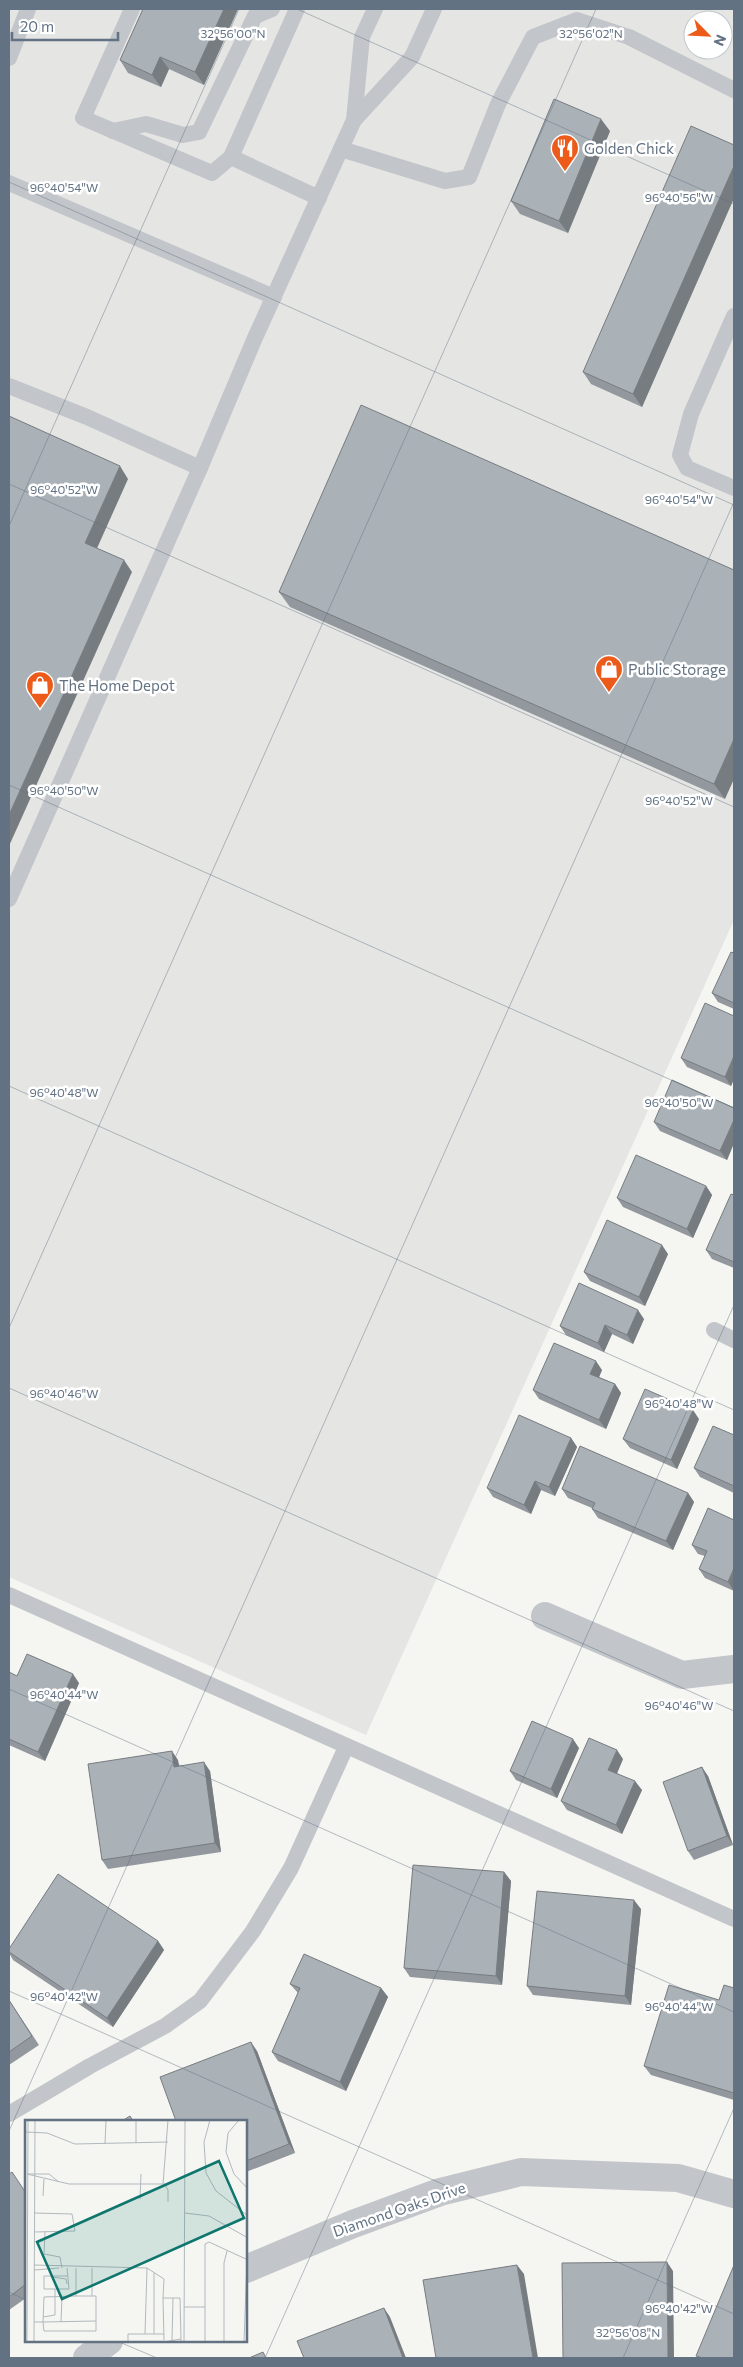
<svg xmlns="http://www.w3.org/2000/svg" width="743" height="2367" font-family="Commissioner,sans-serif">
<rect width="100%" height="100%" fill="#f5f5f1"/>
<path fill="#e5e6e4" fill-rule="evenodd" d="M 9,9 L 734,9 L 734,920 L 366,1735 L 9,1577 ZM 693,20 L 723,20 L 723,50 L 693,50 Z"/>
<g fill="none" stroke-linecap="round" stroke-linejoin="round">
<g stroke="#c2c5c9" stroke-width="16">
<polyline points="132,9 83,118 212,173 231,157 319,198"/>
<polyline points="9,58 28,9"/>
<polyline points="354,120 362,37 375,9"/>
<polyline points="113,131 146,124 183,135 199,132 255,16 272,9"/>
<polyline points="341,149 445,181 469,177 498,104 533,37 577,20 629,37 734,90"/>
<polyline points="231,157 297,9"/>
<polyline points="9,183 274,297"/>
<polyline points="734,316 691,414 680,455 687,468 734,488"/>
<polyline points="9,386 87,417 200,468"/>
<polyline points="9,899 200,468 254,340 354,120 412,57 434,9"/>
<polyline points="714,1330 734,1340"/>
<polyline points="9,1595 734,1919"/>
<polyline points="9,2114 90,2066 165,2026 200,2001 253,1931 291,1868 346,1747"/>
</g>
<g stroke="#c2c5c9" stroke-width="28">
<polyline points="545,1616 682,1675 734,1669"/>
<polyline points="246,2269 353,2224 440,2192 521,2172 678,2178 734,2194"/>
<polyline points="87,2358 109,2341"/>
</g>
</g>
<g fill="#92989d">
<polygon points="143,9 238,9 204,85 169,69 161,87 128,73 120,60"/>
<polygon points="610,131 568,233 520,214 511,201"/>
<polygon points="734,145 734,198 642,407 591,384 583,372"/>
<polygon points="734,570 725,799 290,607 279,592"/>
<polygon points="734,953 734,1009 718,1002 712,993"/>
<polygon points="734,1016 734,1079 731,1086 687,1067 681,1058"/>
<polygon points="734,1108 734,1143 727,1160 660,1131 654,1122"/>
<polygon points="706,1186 712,1195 693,1238 623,1207 617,1198"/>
<polygon points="734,1195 734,1268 712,1259 706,1250"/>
<polygon points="668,1254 645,1306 590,1281 584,1272"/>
<polygon points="644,1319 633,1344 612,1334 604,1352 566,1335 560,1326"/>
<polygon points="602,1370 599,1377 615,1384 621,1393 606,1429 539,1399 533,1390"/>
<polygon points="699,1419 677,1469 630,1448 623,1439"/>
<polygon points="734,1435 734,1493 700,1477 694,1468"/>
<polygon points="571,1438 577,1447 555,1496 541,1490 531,1514 493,1497 487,1488"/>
<polygon points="562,1489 688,1493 694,1502 673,1550 598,1518 592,1509 592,1508 568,1498"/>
<polygon points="708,1508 734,1591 705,1578 699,1569 705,1556 698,1554 692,1545"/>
<polygon points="9,1672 17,1676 79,1683 45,1761 9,1745"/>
<polygon points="579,1748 557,1798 516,1780 510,1771"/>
<polygon points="623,1759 617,1773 642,1790 622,1834 567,1810 561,1801"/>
<polygon points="178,1760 179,1766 210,1771 221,1852 108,1869 102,1860"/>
<polygon points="708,1776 733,1845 694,1860 688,1851"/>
<polygon points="504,1872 511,1881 502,1985 410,1977 404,1968"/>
<polygon points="641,1909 631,2005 533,1995 527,1986"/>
<polygon points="158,1941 164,1950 113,2027 13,1960 9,1953 9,1949"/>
<polygon points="290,1984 381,1988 388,1997 346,2091 278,2061 272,2052 298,1993"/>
<polygon points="734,1988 734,2100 651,2075 644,2066 719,2000"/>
<polygon points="9,2000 39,2045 9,2065"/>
<polygon points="257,2051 295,2153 246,2172 246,2121"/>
<polygon points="9,2174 26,2193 26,2298 9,2310"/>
</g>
<g fill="#777c80">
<polygon points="224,9 238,9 204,85 195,72"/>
<polygon points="160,57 169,69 161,87 152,75"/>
<polygon points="601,119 610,131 568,233 559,221"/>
<polygon points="734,166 734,198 642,407 633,394"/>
<polygon points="120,466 128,479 94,555 85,543"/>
<polygon points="124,560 132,572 9,846 9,815"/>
<polygon points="734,739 734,779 725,799 714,784"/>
<polygon points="734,1056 734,1079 731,1086 725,1077"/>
<polygon points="734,1120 734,1143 727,1160 720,1151"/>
<polygon points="706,1186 712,1195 693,1238 687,1229"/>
<polygon points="662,1245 668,1254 645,1306 639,1297"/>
<polygon points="638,1310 644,1319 633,1344 627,1335"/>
<polygon points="605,1325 612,1334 604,1352 598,1343"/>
<polygon points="596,1361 602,1370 597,1382 590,1374"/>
<polygon points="615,1384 621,1393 606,1429 599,1420"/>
<polygon points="693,1410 699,1419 677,1469 671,1460"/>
<polygon points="571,1438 577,1447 555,1496 549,1487"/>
<polygon points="535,1481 541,1490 531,1514 524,1505"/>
<polygon points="688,1493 694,1502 673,1550 666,1541"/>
<polygon points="734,1568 734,1591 728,1582"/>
<polygon points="73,1674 79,1683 45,1761 38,1752"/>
<polygon points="573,1739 579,1748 557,1798 551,1789"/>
<polygon points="617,1750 623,1759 615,1778 608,1770"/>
<polygon points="172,1751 178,1760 180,1776 174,1767"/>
<polygon points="204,1762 210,1771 221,1852 215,1843"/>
<polygon points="702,1767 708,1776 733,1845 727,1836"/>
<polygon points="635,1781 642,1790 622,1834 616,1825"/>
<polygon points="504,1872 511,1881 502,1985 496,1976"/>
<polygon points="634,1900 641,1909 631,2005 625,1996"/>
<polygon points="158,1941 164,1950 113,2027 107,2018"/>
<polygon points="381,1988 388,1997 346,2091 340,2082"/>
<polygon points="251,2042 257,2051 295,2153 289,2144"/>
<polygon points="667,2262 673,2271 674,2358 668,2358"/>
<polygon points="517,2265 524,2274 538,2358 533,2358"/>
<polygon points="384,2308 390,2317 406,2358 403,2358"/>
</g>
<g fill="#aab1b7" stroke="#777c80">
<polygon points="143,9 224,9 195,72 160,57 152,75 120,60"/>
<polygon points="554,99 601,119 559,221 511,201"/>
<polygon points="691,126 734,145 734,166 633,394 583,372"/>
<polygon points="361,405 734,570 734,739 714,784 279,592"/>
<polygon points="9,416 120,466 85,543 124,560 9,815"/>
<polygon points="731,952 734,953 734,1003 712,993"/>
<polygon points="705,1003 734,1016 734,1056 725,1077 681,1058"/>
<polygon points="672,1080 734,1108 734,1120 720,1151 654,1122"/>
<polygon points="636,1155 706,1186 687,1229 617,1198"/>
<polygon points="731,1194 734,1195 734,1262 706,1250"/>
<polygon points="607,1220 662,1245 639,1297 584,1272"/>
<polygon points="579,1283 638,1310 627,1335 605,1325 598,1343 560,1326"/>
<polygon points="554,1343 596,1361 590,1374 615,1384 599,1420 533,1390"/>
<polygon points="645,1389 693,1410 671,1460 623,1439"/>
<polygon points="519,1415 571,1438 549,1487 535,1481 524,1505 487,1488"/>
<polygon points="713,1426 734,1435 734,1486 694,1468"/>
<polygon points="580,1446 688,1493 666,1541 592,1509 595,1503 562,1489"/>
<polygon points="708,1508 734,1520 734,1568 728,1582 699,1569 707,1551 692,1545"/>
<polygon points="27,1654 73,1674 38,1752 9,1739 9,1672 17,1676"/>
<polygon points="532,1721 573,1739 551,1789 510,1771"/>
<polygon points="589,1738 617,1750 608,1770 635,1781 616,1825 561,1801"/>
<polygon points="172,1751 174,1767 204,1762 215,1843 102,1860 88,1764"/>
<polygon points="702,1767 727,1836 688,1851 663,1782"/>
<polygon points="413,1865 504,1872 496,1976 404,1968"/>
<polygon points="58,1874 158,1941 107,2018 9,1952 9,1949"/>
<polygon points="537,1891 634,1900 625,1996 527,1986"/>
<polygon points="304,1954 381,1988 340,2082 272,2052 300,1988 290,1984"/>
<polygon points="669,1985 719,2000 724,1985 734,1988 734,2093 644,2066"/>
<polygon points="9,2000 32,2036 9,2052"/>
<polygon points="251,2042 289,2144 246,2161 246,2121 176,2121 160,2077"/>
<polygon points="130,2116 133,2121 122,2121"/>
<polygon points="12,2172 26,2193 26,2284 9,2297 9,2174"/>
<polygon points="667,2262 668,2358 563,2358 562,2263"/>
<polygon points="517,2265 533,2358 436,2358 423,2280"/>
<polygon points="734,2265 734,2358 703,2358 696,2356"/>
<polygon points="384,2308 403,2358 304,2358 297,2341"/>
<polygon points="263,2352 266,2358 249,2358"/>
</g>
<path fill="none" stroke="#627283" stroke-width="1" stroke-opacity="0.45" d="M 297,9 L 734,204M 9,182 L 734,505M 9,484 L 734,807M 9,526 L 239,9M 9,785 L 734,1108M 9,1086 L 734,1410M 9,1328 L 596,9M 9,1388 L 734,1711M 9,1689 L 734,2012M 9,1991 L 734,2314M 9,2131 L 734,502M 9,2292 L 26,2300M 117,2341 L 157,2358M 265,2358 L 734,1305M 623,2358 L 734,2108"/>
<defs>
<g id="restaurant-pin" transform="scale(1.4375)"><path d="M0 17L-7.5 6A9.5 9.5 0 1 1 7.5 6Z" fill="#ec5b1a" stroke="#fff"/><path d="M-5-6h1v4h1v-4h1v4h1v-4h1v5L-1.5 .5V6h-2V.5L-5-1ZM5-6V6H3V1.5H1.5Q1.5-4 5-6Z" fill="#fff"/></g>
<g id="shop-pin" transform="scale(1.4375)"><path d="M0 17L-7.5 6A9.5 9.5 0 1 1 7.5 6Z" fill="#ec5b1a" stroke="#fff"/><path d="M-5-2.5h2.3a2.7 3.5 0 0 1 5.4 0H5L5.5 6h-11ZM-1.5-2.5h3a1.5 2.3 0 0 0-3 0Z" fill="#fff"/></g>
</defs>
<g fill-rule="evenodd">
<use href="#restaurant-pin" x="565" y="148"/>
<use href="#shop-pin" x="609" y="669"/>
<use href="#shop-pin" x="40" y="685"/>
</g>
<g text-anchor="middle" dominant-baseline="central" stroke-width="5" stroke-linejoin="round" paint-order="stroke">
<g font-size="15" fill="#627283" stroke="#fff" text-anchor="start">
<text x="584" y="148">Golden Chick</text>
<text x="628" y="669">Public Storage</text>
<text x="59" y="685">The Home Depot</text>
</g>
<g font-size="15" fill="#627283" stroke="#fff">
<text transform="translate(399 2209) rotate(-19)">Diamond Oaks Drive</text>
</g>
</g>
<g transform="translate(25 2120)">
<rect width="222" height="222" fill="#f5f5f1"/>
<path fill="none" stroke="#b1b9be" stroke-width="1" d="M 111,0 L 111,23M 185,0 L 179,22 L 181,53 L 191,71 L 223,96M 214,0 L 203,13 L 201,32 L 209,54 L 223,69M 0,12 L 22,13 L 50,24 L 143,22M 223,19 L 223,36M 80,24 L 81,0M 2,54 L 44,64 L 138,64 L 143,0M 3,54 L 24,54 L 34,62M 139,63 L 143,70 L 143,82M 18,76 L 19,59M 115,79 L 116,54M 160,93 L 184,96 L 223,118M 9,112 L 50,111 L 47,94 L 9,93M 20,112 L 19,134 L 35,137 L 37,148M 9,145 L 122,148 L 139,159 L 138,178M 51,148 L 51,176 L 67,176 L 67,148M 9,150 L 34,148M 27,157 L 41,159 L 42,164M 30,169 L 19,169 L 19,156 L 42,156M 51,176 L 19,177 L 18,202 L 71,201 L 71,176 L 67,176M 159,187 L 180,187M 18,197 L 30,195 L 30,169 L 44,169 L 42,148M 9,202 L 18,202 L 19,211 L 71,211 L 71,201M 36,202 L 37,177M 120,214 L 122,148M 129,214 L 129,153M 139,220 L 138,178 L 148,178M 147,220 L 148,178 L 155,178 L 156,219M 2,222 L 3,0M 9,222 L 10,0M 103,222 L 103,214 L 139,214M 139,222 L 156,219 L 156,222M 159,222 L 160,0M 180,222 L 180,124 L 184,122 L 223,140M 199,222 L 199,143 L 202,131M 219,222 L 222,140"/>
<path fill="#0f766e" fill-opacity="0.15" stroke="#0f766e" stroke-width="2.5" d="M 194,41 L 219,98 L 37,179 L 12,122 Z"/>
<rect width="222" height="222" fill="none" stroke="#627283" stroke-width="2.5"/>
</g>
<g font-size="12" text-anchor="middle" fill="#627283" stroke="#fff" stroke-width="5" stroke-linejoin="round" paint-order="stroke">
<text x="233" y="38">32°56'00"N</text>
<text x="591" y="38">32°56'02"N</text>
<text x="64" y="192">96°40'54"W</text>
<text x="679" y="202">96°40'56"W</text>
<text x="64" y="494">96°40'52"W</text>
<text x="679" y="504">96°40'54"W</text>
<text x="64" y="795">96°40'50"W</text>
<text x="679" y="805">96°40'52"W</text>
<text x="64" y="1097">96°40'48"W</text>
<text x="679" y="1107">96°40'50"W</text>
<text x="64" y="1398">96°40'46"W</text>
<text x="679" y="1408">96°40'48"W</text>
<text x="64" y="1699">96°40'44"W</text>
<text x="679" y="1710">96°40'46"W</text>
<text x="64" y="2001">96°40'42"W</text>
<text x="679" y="2011">96°40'44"W</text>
<text x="679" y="2313">96°40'42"W</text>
<text x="628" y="2337">32°56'08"N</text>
</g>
<rect width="743" height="2367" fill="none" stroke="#627283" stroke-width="20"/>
<g transform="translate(708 35) rotate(114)"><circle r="24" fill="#ffffff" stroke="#c0c7cd"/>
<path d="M0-4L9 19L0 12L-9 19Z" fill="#ec5b1a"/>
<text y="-8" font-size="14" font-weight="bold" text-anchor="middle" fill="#627283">N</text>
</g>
<path d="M12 32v8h106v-8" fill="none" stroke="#627283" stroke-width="2.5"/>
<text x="20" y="32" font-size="15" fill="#627283" stroke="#ffffff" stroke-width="4" paint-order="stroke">20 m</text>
</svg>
